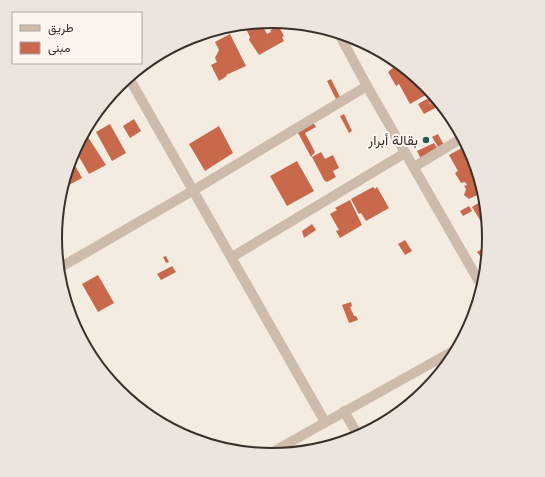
<svg xmlns="http://www.w3.org/2000/svg" width="545" height="477" font-family="'Fira Sans',Vazirmatn,sans-serif">
<rect width="100%" height="100%" fill="#f4ebe1"/>
<g fill="#c8694b">
<polygon points="261,23 267,34 271,32 270,30 279,27 284,36 282,37 284,41 259,55 249,40 250,37 246,29"/>
<polygon points="230,34 246,66 226,75 227,76 219,81 211,65 217,62 215,58 219,50 215,42"/>
<polygon points="396,65 426,85 431,92 410,104 399,84 396,86 388,72"/>
<polygon points="331,79 340,97 336,99 327,81"/>
<polygon points="433,95 436,99 429,103 427,99"/>
<polygon points="427,99 431,106 430,103 436,100 445,112 441,114 437,107 424,114 418,104"/>
<polygon points="344,114 352,131 349,133 340,116"/>
<polygon points="134,119 141,131 130,138 123,126"/>
<polygon points="313,122 316,127 305,133 315,152 311,157 297,131"/>
<polygon points="110,124 126,153 112,161 96,132"/>
<polygon points="219,126 233,153 205,171 189,144"/>
<polygon points="86,134 106,165 89,174 75,150"/>
<polygon points="438,134 445,147 440,150 432,137"/>
<polygon points="434,143 438,149 421,159 417,151"/>
<polygon points="467,145 474,155 481,193 469,199 464,195 466,189 464,186 467,185 465,182 461,183 455,173 458,171 449,155"/>
<polygon points="321,152 325,159 333,155 339,168 333,171 336,177 327,182 324,180 312,157"/>
<polygon points="72,160 82,178 65,187 71,161"/>
<polygon points="297,161 314,191 287,206 270,176"/>
<polygon points="373,187 375,189 377,187 389,208 366,221 361,213 359,214 351,199"/>
<polygon points="350,200 362,225 340,238 336,231 339,230 330,214 337,210 335,208"/>
<polygon points="480,202 483,203 488,229 486,230 472,207"/>
<polygon points="469,206 472,211 463,216 460,211"/>
<polygon points="312,224 316,230 304,238 302,231"/>
<polygon points="405,240 412,251 405,255 398,244"/>
<polygon points="489,245 487,252 480,256 477,252"/>
<polygon points="166,256 169,262 166,263 163,257"/>
<polygon points="172,266 176,272 161,280 157,274"/>
<polygon points="98,275 114,303 98,312 82,284"/>
<polygon points="351,302 352,306 350,307 354,316 356,316 358,320 349,323 342,305"/>
</g>
<g fill="none" stroke-linecap="round" stroke-linejoin="round">
<g stroke="#cdbbac" stroke-width="10">
<polyline points="339,34 367,86 481,285"/>
<polyline points="129,78 325,422"/>
<polyline points="414,167 462,138"/>
<polyline points="232,257 405,153"/>
<polyline points="61,267 194,190 367,86"/>
<polyline points="344,411 359,437"/>
<polyline points="267,455 455,350"/>
</g>
</g>
<circle fill="#1f5a5e" stroke="#fbf5ee" stroke-width="1.5" cx="426" cy="140" r="4"/>
<g text-anchor="middle" dominant-baseline="central" stroke-width="4" stroke-linejoin="round" paint-order="stroke">
<g font-size="14" fill="#3b302b" stroke="#fbf5ee" text-anchor="end">
<text x="418" y="140">بقالة أبرار</text>
</g>
</g>
<path d="M0 0H545V477H0ZM62 238a210 210 0 1 1 420 0a210 210 0 1 1-420 0Z" fill="#ece5de" fill-rule="evenodd"/>
<path fill="none" stroke="#3b302b" stroke-width="2" d="M62 238a210 210 0 1 1 420 0a210 210 0 1 1-420 0Z"/>
<rect x="12" y="12" width="130" height="52" fill="#fbf5ee" stroke="#aea6a0"/>
<rect x="20" y="25" width="20" height="6" fill="#cdbbac" stroke="#aea6a0"/>
<text x="48" y="32" font-size="12" fill="#3b302b">طريق</text>
<rect x="20" y="42" width="20" height="12" fill="#c8694b" stroke="#aea6a0"/>
<text x="48" y="52" font-size="12" fill="#3b302b">مبنى</text>
</svg>
